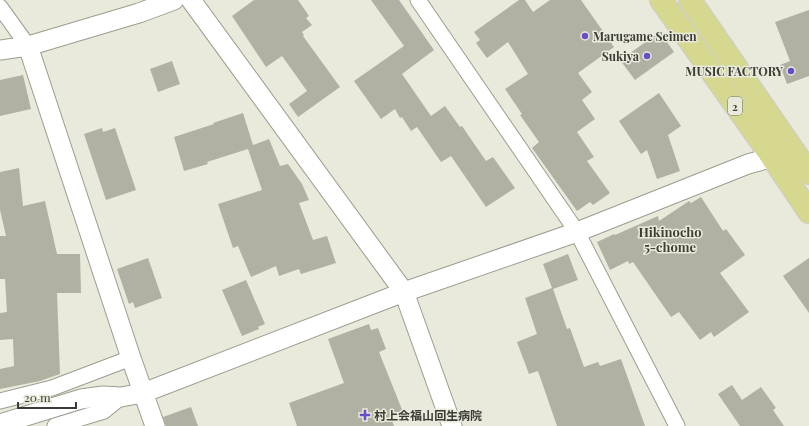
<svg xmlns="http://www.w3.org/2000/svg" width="809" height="426" font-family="'Playfair Display','Noto Sans JP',serif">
<rect width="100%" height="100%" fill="#e9eadb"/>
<g fill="#b0b1a3">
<polygon points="254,0 298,0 309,16 306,18 312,25 302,32 304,35 303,36 340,87 298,117 289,104 307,91 282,56 266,67 232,16"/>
<polygon points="371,0 399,0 434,50 402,74 431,116 445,106 460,127 462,126 486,161 493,157 515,188 486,207 451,156 441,162 417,127 411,131 402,117 400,118 395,109 381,119 354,81 404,46"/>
<polygon points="519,0 525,0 533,12 550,0 581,0 614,47 578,73 592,92 582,100 595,119 577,132 594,157 587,161 610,193 593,205 590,202 577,211 532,148 539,142 520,115 522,114 505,89 528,74 508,42 487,58 476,43 480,40 474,32"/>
<polygon points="809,10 809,76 787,84 780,65 790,61 775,22"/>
<polygon points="660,32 674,52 635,80 620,60"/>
<polygon points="172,61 180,84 158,92 150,69"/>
<polygon points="23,75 31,109 0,116 0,80"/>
<polygon points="659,93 681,126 668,135 680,171 657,179 647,150 641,154 619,121"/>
<polygon points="243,113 253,145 269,139 280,166 288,164 302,184 309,200 299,203 313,240 327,236 336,263 301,274 299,269 279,276 276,266 251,277 238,246 233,248 218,204 262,190 248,149 207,162 208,164 184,171 174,137 214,124 213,123"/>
<polygon points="102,128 103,132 115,128 136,190 106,200 84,134"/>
<polygon points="19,168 23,206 45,201 57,254 80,254 81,293 57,293 60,374 40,381 0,389 0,369 14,366 13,339 0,340 0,313 7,312 5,279 0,279 0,236 6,236 0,210 0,172"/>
<polygon points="701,197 723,231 726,229 745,255 720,273 749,312 714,337 711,332 700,340 679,312 671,317 633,262 629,264 628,261 610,270 597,242 614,234 615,235 658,216 659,221 689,201 691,203"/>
<polygon points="568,254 578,280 553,289 567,329 570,328 584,367 598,362 600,366 621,359 645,426 557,426 538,371 529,374 517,342 537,334 525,298 552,288 543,264"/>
<polygon points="148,258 162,298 135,308 133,302 129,304 117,269"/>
<polygon points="809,258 809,313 783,276"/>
<polygon points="246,280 265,324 258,327 259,329 242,336 222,290"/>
<polygon points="369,324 371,330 378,328 386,349 379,352 403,412 390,416 394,426 297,426 289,403 344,383 328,339"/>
<polygon points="732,385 742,400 761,387 776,408 773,410 784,426 740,426 718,394"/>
<polygon points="191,407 198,426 166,426 163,417"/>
</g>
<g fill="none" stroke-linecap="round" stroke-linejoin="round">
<g stroke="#9c9d8f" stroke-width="17">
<g id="minor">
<polyline points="418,0 577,232 677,426"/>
<polyline points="0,7 28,46"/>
<polyline points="0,401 52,388 131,358"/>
<polyline points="55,426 104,411 121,397"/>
</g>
</g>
<g stroke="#9c9d8f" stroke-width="21">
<g id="tertiary">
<polyline points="191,0 404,292 452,426"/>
<polyline points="28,46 131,358 155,426"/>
<polyline points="0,50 28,46 139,13 174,0"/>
<polyline points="0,424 81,399 103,396 121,397 143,393 404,292 577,232 748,164 785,154"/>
</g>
</g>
<g stroke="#cccccb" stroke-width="24">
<g id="trunk">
<polyline points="661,0 772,157 809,212"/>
<polyline points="690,0 809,173"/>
</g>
</g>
<use href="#minor" stroke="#fff" stroke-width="15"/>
<use href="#tertiary" stroke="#fff" stroke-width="19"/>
<use href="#trunk" stroke="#d6d890" stroke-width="22"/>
</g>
<g fill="#6a4cc5" stroke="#e9eadb" stroke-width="1.5">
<circle cx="585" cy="36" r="4"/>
<circle cx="647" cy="56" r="4"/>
<circle cx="791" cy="71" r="4"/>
<path d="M363 409h4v4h4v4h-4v4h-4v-4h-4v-4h4z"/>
</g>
<g text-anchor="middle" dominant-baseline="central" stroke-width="3" stroke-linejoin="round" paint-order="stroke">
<rect fill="#e9eadb" stroke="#707068" stroke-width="1" x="728" y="97" width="14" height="18" rx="3"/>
<g font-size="11" font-weight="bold" fill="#3c3c36">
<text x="735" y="106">2</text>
</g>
<g font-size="12" font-weight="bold" fill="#3c3c36" stroke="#e9eadb" text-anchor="start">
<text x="593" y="36">Marugame Seimen</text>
<text x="639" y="56" text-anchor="end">Sukiya</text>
<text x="783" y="71" text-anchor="end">MUSIC FACTORY</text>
<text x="374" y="415">村上会福山回生病院</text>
</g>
<g font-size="13" font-weight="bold" fill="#3f3f33" stroke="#e9eadb">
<text x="670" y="231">Hikinocho<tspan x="670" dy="15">5-chome</tspan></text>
</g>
</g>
<path d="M18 402v6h58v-6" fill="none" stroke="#3c3c36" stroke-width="2"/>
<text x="24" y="402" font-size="12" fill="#3c3c36" stroke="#e9eadb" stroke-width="3" paint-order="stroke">20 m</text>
</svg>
